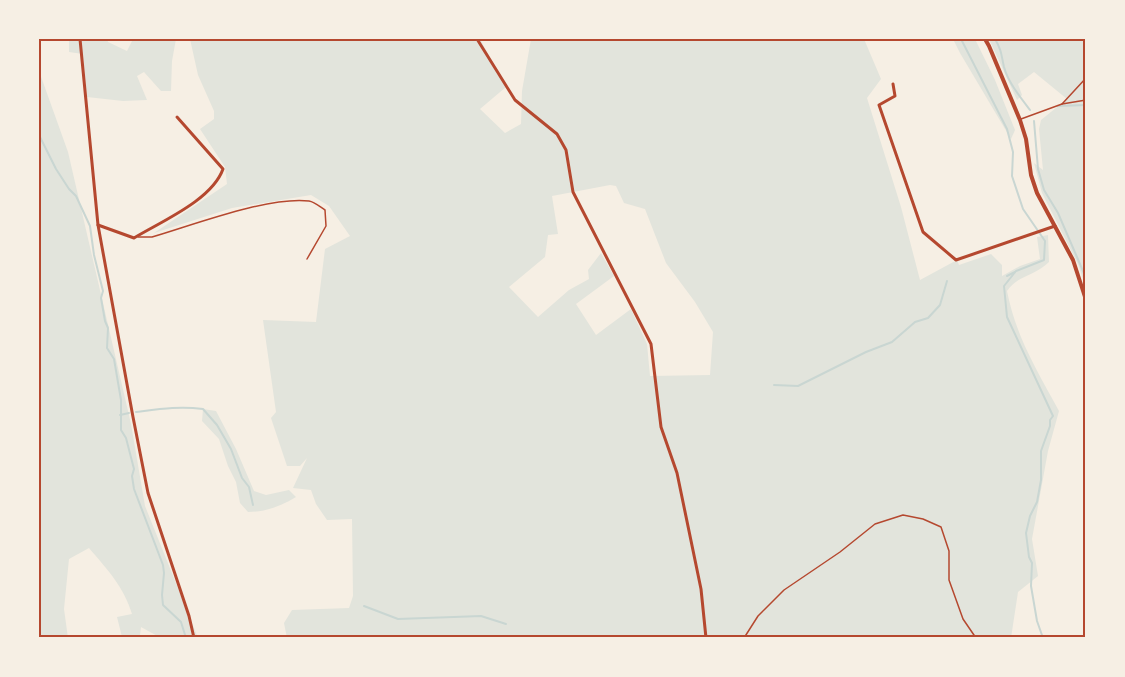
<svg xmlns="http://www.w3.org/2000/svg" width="1125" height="677" font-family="'Noto Sans',sans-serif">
<rect width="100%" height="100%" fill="#f6efe4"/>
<g fill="#e2e4dc" fill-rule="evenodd">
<polygon points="69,39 107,39 108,42 127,51 133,39 176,39 172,61 171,91 161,91 144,72 137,76 147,100 123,101 87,97 83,54 69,52"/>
<path d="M 190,39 L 480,39 L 506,87 L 480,109 L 505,133 L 521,124 L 522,91 L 531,39 L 864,39 L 881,79 L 867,98 L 901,207 L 920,280 L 957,260 L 959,265 L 991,254 L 1002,265 L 1002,276 L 1020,266 L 1040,259 L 1037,237 L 1048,235 L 1049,262 C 1035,276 1018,275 1007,291 C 1016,337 1037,370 1059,411 L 1048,451 L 1032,539 L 1038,576 L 1018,592 L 1011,638 L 287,638 L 284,623 L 292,610 L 349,608 L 353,596 L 352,519 L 327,520 L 316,504 L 311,490 L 293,488 L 307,458 L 300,466 L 287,466 L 271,418 L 276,412 L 263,320 L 316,322 L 325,249 L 350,236 L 329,206 L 311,195 L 232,208 L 154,233 L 227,184 L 225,167 L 200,129 L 214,119 L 214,111 L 198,75 ZM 610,185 L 616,186 L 624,203 L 645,209 L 666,263 L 695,302 L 713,332 L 710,375 L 650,376 L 647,344 L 631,309 L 596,335 L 576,304 L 614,276 L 601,253 L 588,270 L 589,279 L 569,290 L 538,317 L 509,287 L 545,257 L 548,235 L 558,234 L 552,196 Z"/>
<polygon points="953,39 975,39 995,80 1015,130 1011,139 960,53"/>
<polygon points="989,39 1086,39 1086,288 1078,264 1042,193 1034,163 1043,170 1039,129 1041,120 1067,99 1034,72 1018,84 1022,95 1017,100"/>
<path d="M 39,71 L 68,152 L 131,424 L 145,506 L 198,638 L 161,638 L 141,627 L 140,635 L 122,637 L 117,617 L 132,614 C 124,587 107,569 89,548 L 69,559 L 64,609 L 68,638 L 39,638 Z"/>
<path d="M 203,409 L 216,411 L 236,449 L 254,491 L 266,495 L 289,490 L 296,497 C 281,506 266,512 248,512 L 240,503 L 236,482 L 228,466 L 219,439 L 202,421 Z"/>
</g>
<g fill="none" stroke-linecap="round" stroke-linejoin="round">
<g stroke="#c9d6d2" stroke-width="2">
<polyline points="961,39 1007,129 1013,152 1012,176 1023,209 1045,241 1044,260 1016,271 1004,286 1007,317 1053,416 1050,420 1050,426 1041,451 1041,480 1037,502 1030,516 1026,533 1029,557 1032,563 1031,586 1037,621 1043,638"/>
<path d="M 995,39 C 1002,51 1001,54 1004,67 C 1008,82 1020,97 1030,110"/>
<polyline points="1058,106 1086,105"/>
<polyline points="1034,121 1038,169 1044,190 1058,213 1086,278"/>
<polyline points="39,135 56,169 69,189 76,196 90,226 94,255 103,291 101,298 105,321 108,328 107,348 114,359 121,400 121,430 126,438 134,469 132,476 134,489 163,565 164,573 162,595 163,605 181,622 186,638"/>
<polyline points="1007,276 1015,272"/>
<polyline points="774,385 798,386 866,352 892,342 915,322 928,318 940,305 947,281"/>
<path d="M 136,412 C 160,409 179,406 203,409 L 217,425 L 231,449 L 242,478 L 249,487 L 253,505"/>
<polyline points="120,415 129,413"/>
<polyline points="364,606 398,619 481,616 506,624"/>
</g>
<polyline stroke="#b5482f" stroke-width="1.5" points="744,638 758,616 784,590 840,552 875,524 903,515 923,519 941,527 949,551 949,580 963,619 976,638"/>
<g stroke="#b5482f" stroke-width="1.5">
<polyline points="1062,104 1086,78"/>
<polyline points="1021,119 1062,104 1086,100"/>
<path d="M 138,237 L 152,237 C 193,225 269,196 309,201 C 315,202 320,207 325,210 L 326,226 L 307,259"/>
</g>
<g stroke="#b5482f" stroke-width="3">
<polyline points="80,39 98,225 133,417 148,493 189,616 194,638"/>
<polyline points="477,39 515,100 557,134 566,150 573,192 651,344 661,427 677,473 701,589 706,638"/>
<polyline points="893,84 895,96 879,105 923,232 956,260 1055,226"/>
<path d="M 98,225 L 134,238 C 162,221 212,200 223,169 L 177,117"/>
</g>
<polyline stroke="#b5482f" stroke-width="4" points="985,39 989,46 1020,120 1026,139 1031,175 1037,193 1073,260 1086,300"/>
</g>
<rect width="1125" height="677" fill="none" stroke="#f6efe4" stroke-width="81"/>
<rect x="40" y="40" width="1044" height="596" fill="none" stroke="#b5482f" stroke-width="2"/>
</svg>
